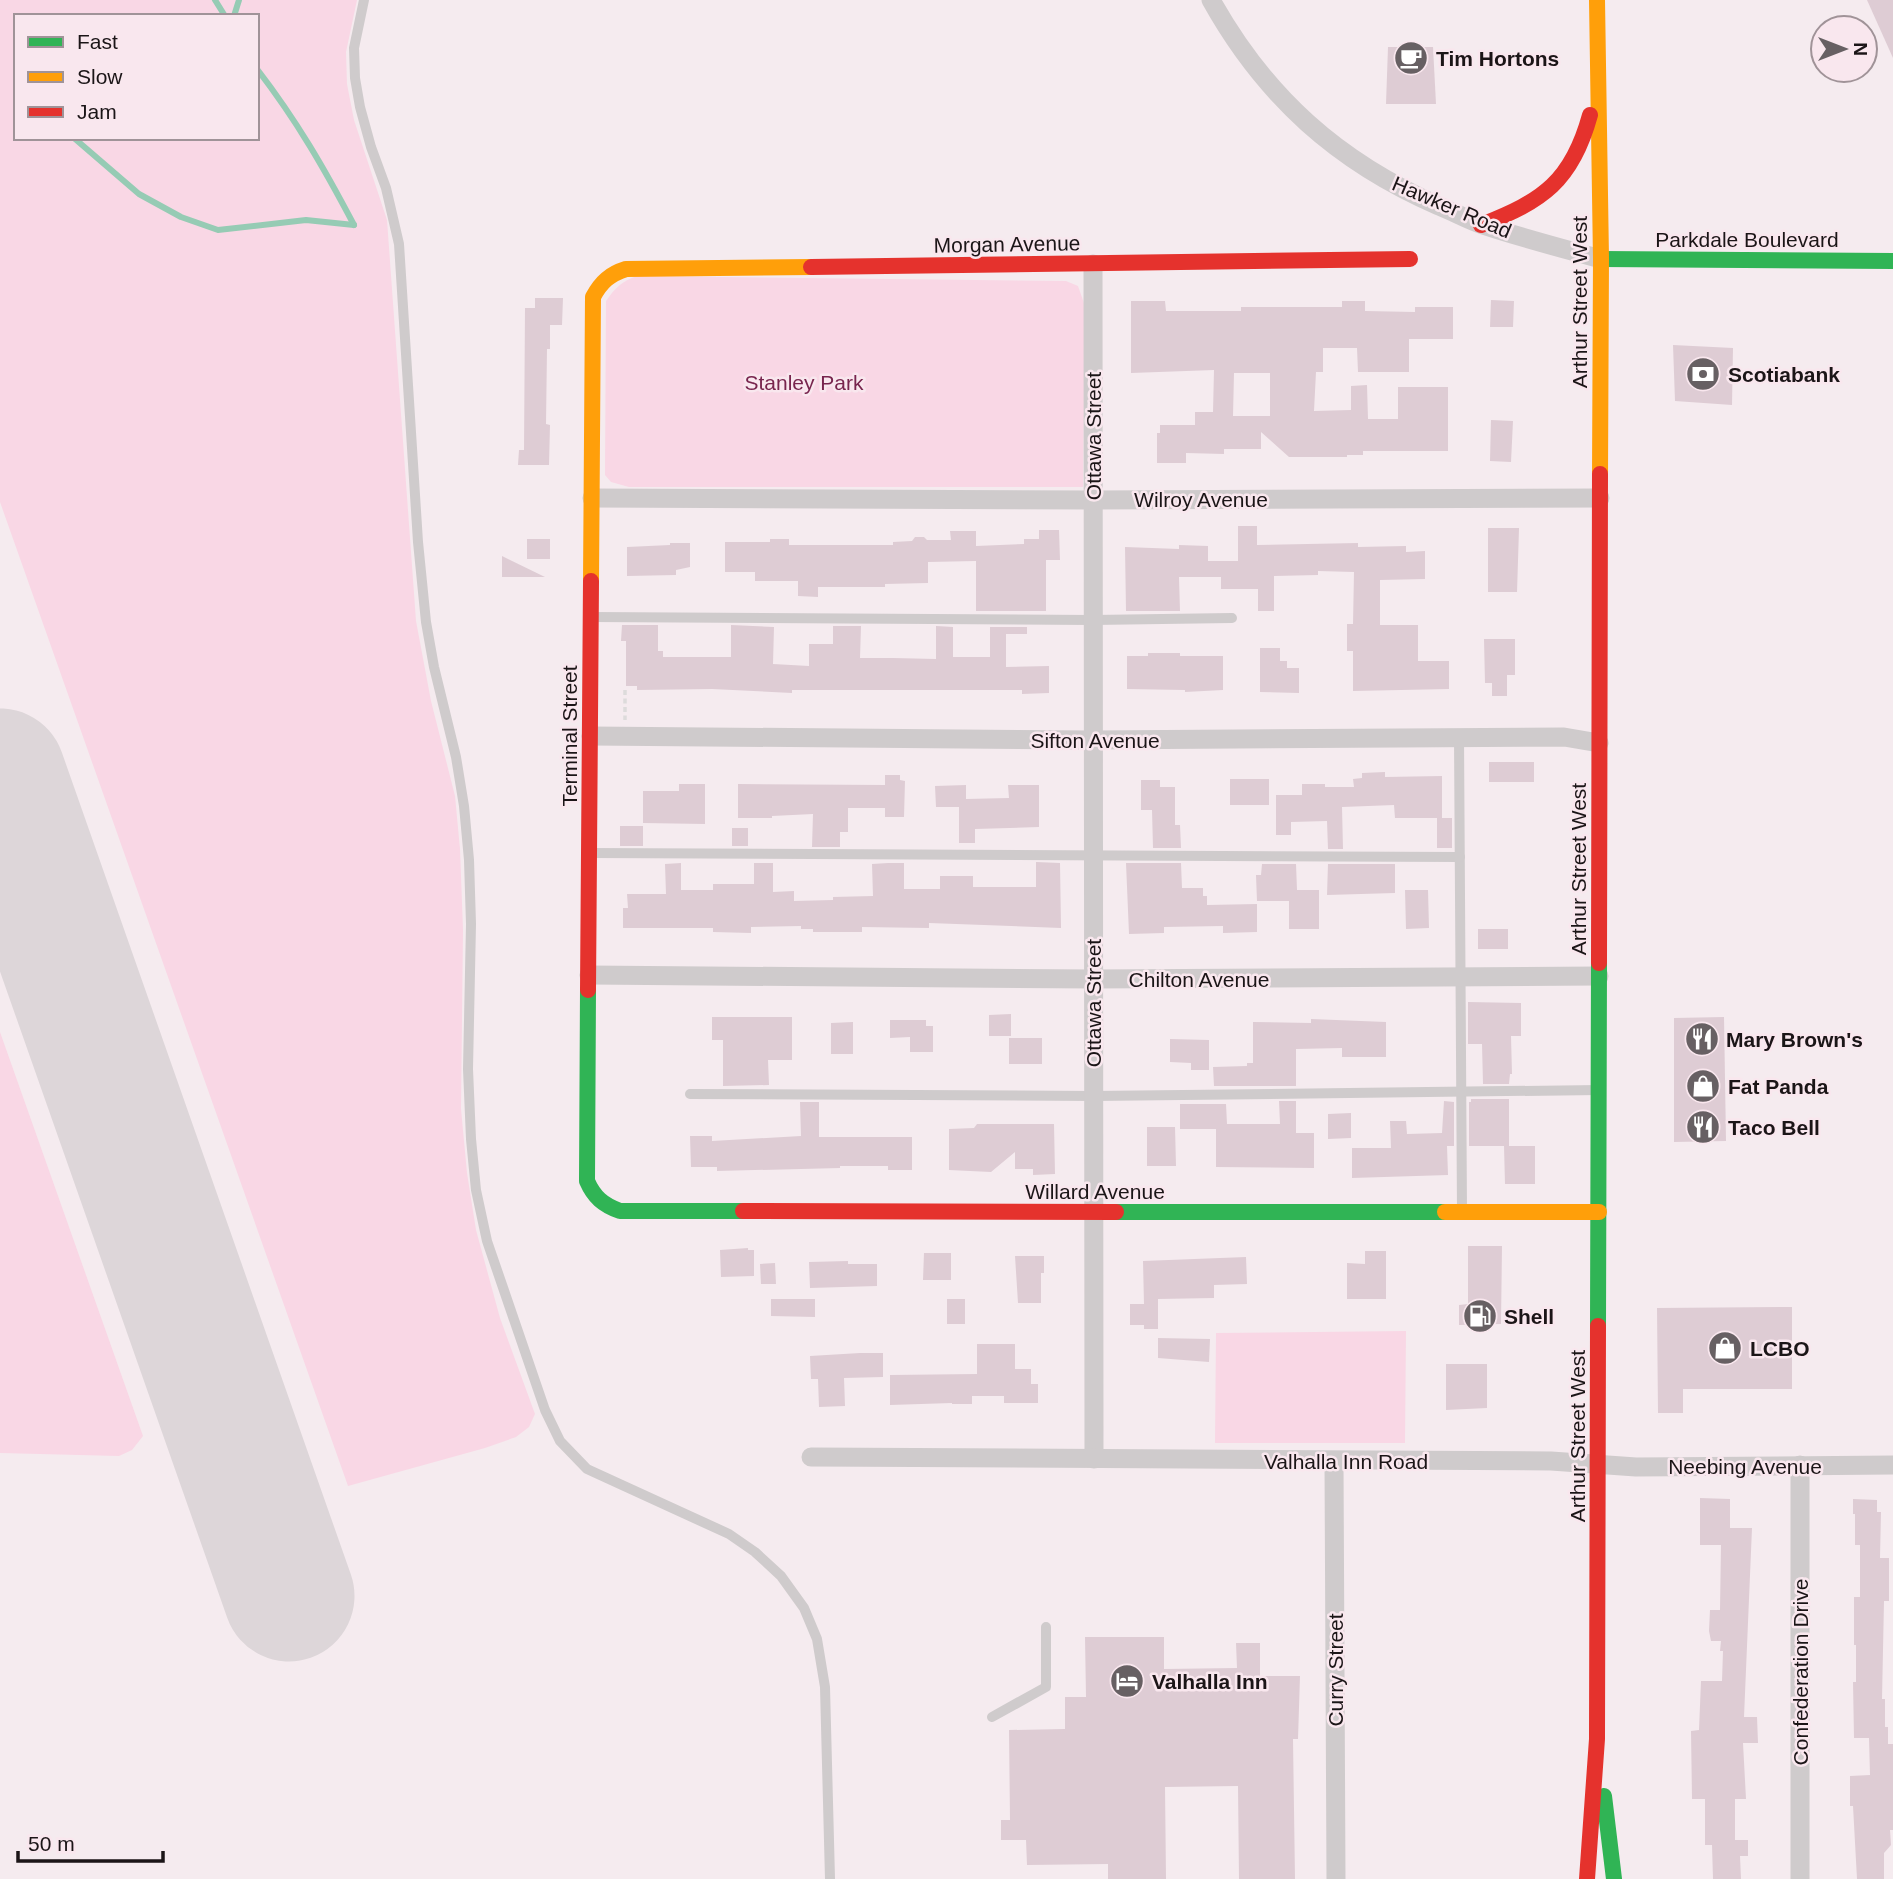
<svg xmlns="http://www.w3.org/2000/svg" width="1893" height="1879" font-family="Arial,sans-serif">
<rect width="100%" height="100%" fill="#f5ebef"/>
<g fill="#f9d7e5" fill-rule="evenodd">
<path d="M 0,0 L 357,0 L 346,52 L 347,84 L 354,120 L 387,220 L 416,621 L 431,701 L 455,796 L 460,849 L 463,930 L 461,1109 L 467,1173 L 476,1230 L 500,1318 L 535,1414 L 529,1427 L 516,1437 L 485,1448 L 348,1486 L 0,502 ZM 16,16 L 257,16 L 257,138 L 16,138 Z"/>
<path d="M 637,276 L 1066,281 L 1078,286 L 1085,306 L 1083,487 L 629,487 L 611,482 L 605,475 L 606,301 C 615,288 622,281 637,276 Z"/>
<polygon points="0,1032 143,1436 132,1450 119,1456 0,1453"/>
<polygon points="1406,1331 1405,1443 1215,1443 1216,1333"/>
</g>
<g fill="none" stroke-linecap="round" stroke-linejoin="round">
<g stroke="#96cbb4" stroke-width="6">
<polyline points="215,0 225,16"/>
<polyline points="234,16 239,0"/>
<path d="M 257,69 C 297,121 324,168 354,225"/>
<polyline points="74,138 139,194 181,217 218,230 306,220 354,225"/>
</g>
<polyline stroke="#ddd6d9" stroke-width="131" points="0,774 289,1596"/>
</g>
<g fill="#deccd4" fill-rule="evenodd">
<polygon points="1867,0 1893,0 1893,58"/>
<polygon points="1388,47 1433,47 1436,104 1386,104"/>
<polygon points="535,298 563,298 562,325 550,325 550,349 547,349 546,424 550,425 549,465 518,465 519,450 524,450 525,308 535,308"/>
<polygon points="1491,300 1514,301 1513,327 1490,327"/>
<path d="M 1131,301 L 1165,301 L 1166,311 L 1241,311 L 1241,307 L 1342,307 L 1342,301 L 1365,301 L 1365,311 L 1415,312 L 1415,307 L 1453,307 L 1453,339 L 1409,339 L 1409,372 L 1358,372 L 1357,348 L 1323,348 L 1323,372 L 1316,372 L 1314,411 L 1351,410 L 1351,386 L 1367,385 L 1368,419 L 1398,419 L 1398,387 L 1448,387 L 1448,451 L 1363,451 L 1363,455 L 1347,455 L 1347,457 L 1289,457 L 1261,432 L 1261,449 L 1224,449 L 1224,454 L 1186,453 L 1186,463 L 1157,463 L 1157,433 L 1160,433 L 1160,425 L 1195,425 L 1195,412 L 1213,412 L 1214,370 L 1131,373 ZM 1234,373 L 1270,373 L 1270,416 L 1233,416 Z"/>
<polygon points="1673,345 1733,348 1732,405 1675,401"/>
<polygon points="1491,420 1513,421 1511,462 1490,461"/>
<polygon points="1238,526 1257,526 1257,545 1358,543 1358,547 1406,546 1406,552 1425,551 1425,579 1380,580 1380,625 1418,625 1418,661 1449,661 1449,689 1353,691 1353,651 1347,651 1347,624 1353,624 1354,572 1318,571 1318,575 1274,576 1274,611 1258,611 1258,589 1221,589 1221,577 1179,577 1180,611 1126,611 1125,547 1179,549 1179,545 1208,546 1208,561 1238,561"/>
<polygon points="1488,528 1519,528 1517,592 1488,592"/>
<polygon points="1039,530 1059,530 1060,560 1046,560 1046,611 976,611 976,561 928,562 928,583 885,584 885,587 818,587 818,597 798,596 798,581 755,581 755,572 725,572 725,542 770,542 770,539 789,539 789,545 893,545 893,542 912,541 915,537 924,537 927,540 951,540 950,531 976,531 976,546 1024,544 1024,539 1039,539"/>
<rect x="527" y="539" width="23" height="20"/>
<polygon points="670,543 690,543 690,567 676,570 676,575 627,576 627,547 670,545"/>
<polygon points="502,556 545,577 502,577"/>
<polygon points="622,625 658,625 658,651 663,651 663,657 731,657 731,625 774,627 773,664 809,666 809,644 833,644 833,626 861,626 860,658 893,658 936,659 936,626 953,627 953,657 990,657 990,627 1027,627 1027,634 1006,634 1006,667 1049,666 1049,693 1022,694 1022,690 792,690 792,693 712,689 637,690 637,686 626,686 626,641 621,641"/>
<polygon points="1484,639 1515,639 1515,675 1507,675 1507,696 1492,696 1492,683 1485,683"/>
<polygon points="1260,648 1280,648 1280,661 1287,661 1287,668 1299,668 1299,693 1260,692"/>
<polygon points="1148,653 1180,653 1180,656 1223,656 1223,690 1185,692 1185,690 1127,689 1127,656 1148,656"/>
<rect x="1489" y="762" width="45" height="20"/>
<polygon points="1385,772 1385,777 1442,776 1442,818 1395,818 1394,805 1342,807 1343,849 1328,849 1327,821 1291,822 1291,835 1276,835 1276,795 1302,795 1302,784 1325,784 1325,787 1354,787 1353,779 1362,778 1362,773"/>
<polygon points="885,775 900,775 900,780 905,781 904,817 885,817 885,808 848,808 848,832 840,832 840,847 812,847 813,814 772,816 772,818 738,818 738,784 885,785"/>
<rect x="1230" y="779" width="39" height="26"/>
<polygon points="1141,780 1160,780 1160,787 1175,787 1175,825 1180,825 1181,848 1153,848 1152,810 1141,810"/>
<polygon points="679,784 705,784 705,824 643,823 643,791 679,791"/>
<polygon points="966,785 966,799 1009,798 1008,785 1039,785 1039,827 975,829 975,843 959,843 959,807 936,807 935,786"/>
<rect x="1437" y="818" width="15" height="30"/>
<rect x="620" y="826" width="23" height="20"/>
<rect x="732" y="828" width="16" height="18"/>
<polygon points="1036,862 1060,863 1061,928 929,923 929,928 862,927 862,932 813,932 813,929 801,929 801,926 751,927 751,933 713,932 713,928 623,928 623,908 628,908 627,894 666,894 665,864 681,863 681,890 713,890 713,884 754,884 754,863 773,863 773,892 794,891 794,901 833,900 833,897 873,896 872,864 888,863 904,863 904,889 940,889 940,876 973,876 973,887 1036,887"/>
<polygon points="1126,863 1181,863 1182,888 1203,888 1203,896 1207,896 1207,905 1257,904 1257,932 1223,933 1223,926 1164,927 1164,933 1129,934"/>
<polygon points="1262,864 1296,864 1297,890 1319,890 1319,929 1289,929 1289,901 1257,901 1256,875 1261,875"/>
<polygon points="1328,864 1395,864 1395,893 1327,895"/>
<polygon points="1405,890 1428,890 1429,928 1406,929"/>
<rect x="1478" y="929" width="30" height="20"/>
<polygon points="1468,1002 1521,1003 1521,1036 1511,1036 1512,1074 1510,1074 1509,1084 1483,1084 1482,1044 1468,1044"/>
<polygon points="1011,1014 1011,1036 989,1036 989,1015"/>
<polygon points="712,1017 792,1017 792,1060 768,1060 769,1085 723,1086 723,1040 712,1040"/>
<polygon points="1724,1017 1726,1141 1674,1142 1674,1018"/>
<polygon points="1311,1019 1386,1022 1386,1057 1342,1057 1342,1048 1296,1049 1296,1086 1214,1086 1213,1067 1247,1066 1247,1063 1253,1063 1253,1022 1311,1023"/>
<polygon points="890,1020 926,1020 926,1026 933,1026 933,1052 910,1052 910,1037 890,1038"/>
<polygon points="853,1022 853,1054 831,1054 831,1023"/>
<rect x="1009" y="1038" width="33" height="26"/>
<polygon points="1170,1039 1209,1040 1209,1070 1191,1070 1191,1063 1170,1062"/>
<polygon points="1471,1099 1509,1099 1509,1146 1535,1146 1535,1184 1505,1184 1504,1146 1469,1146 1469,1102 1471,1102"/>
<polygon points="1279,1101 1296,1101 1296,1133 1314,1133 1314,1168 1216,1167 1216,1129 1180,1129 1180,1104 1226,1104 1227,1124 1280,1124"/>
<polygon points="1444,1101 1454,1102 1454,1146 1447,1146 1448,1175 1352,1178 1352,1148 1391,1148 1390,1121 1406,1121 1407,1134 1442,1133"/>
<polygon points="800,1102 819,1102 819,1137 912,1137 912,1170 888,1170 888,1166 840,1166 840,1168 717,1171 717,1167 691,1167 690,1136 712,1136 712,1141 801,1136"/>
<polygon points="1351,1113 1351,1138 1328,1139 1328,1114"/>
<polygon points="977,1124 1054,1124 1055,1174 1033,1175 1033,1169 1015,1169 1015,1152 991,1172 949,1170 949,1129 974,1128"/>
<polygon points="1147,1127 1175,1127 1176,1166 1147,1166"/>
<polygon points="1468,1246 1502,1246 1501,1324 1459,1325 1459,1305 1468,1304"/>
<polygon points="748,1248 748,1250 754,1250 754,1276 721,1277 720,1250"/>
<polygon points="1365,1251 1386,1251 1386,1299 1347,1299 1347,1263 1365,1264"/>
<polygon points="924,1253 951,1253 951,1280 923,1280"/>
<polygon points="1015,1256 1044,1256 1044,1273 1041,1273 1041,1303 1018,1303"/>
<polygon points="1246,1257 1247,1284 1214,1285 1214,1298 1158,1299 1158,1329 1144,1329 1144,1325 1130,1325 1130,1304 1144,1304 1143,1261"/>
<polygon points="848,1261 848,1264 877,1264 877,1286 810,1288 809,1262"/>
<polygon points="775,1263 776,1284 761,1284 760,1264"/>
<polygon points="771,1299 815,1299 815,1317 771,1316"/>
<rect x="947" y="1299" width="18" height="25"/>
<polygon points="1792,1307 1792,1389 1683,1389 1683,1413 1658,1413 1657,1308"/>
<polygon points="1158,1338 1210,1339 1209,1362 1158,1358"/>
<polygon points="977,1344 1015,1344 1015,1369 1031,1369 1031,1384 1038,1384 1038,1403 1004,1403 1004,1396 972,1396 972,1404 952,1404 952,1403 890,1405 890,1375 977,1374"/>
<polygon points="860,1353 883,1353 883,1377 844,1378 845,1406 819,1407 818,1379 811,1379 810,1356"/>
<polygon points="1446,1364 1487,1364 1487,1408 1446,1410"/>
<polygon points="1700,1498 1730,1499 1730,1528 1752,1528 1744,1717 1757,1717 1758,1743 1743,1743 1746,1799 1735,1799 1735,1840 1748,1840 1748,1856 1740,1856 1741,1879 1713,1879 1712,1845 1705,1845 1705,1799 1692,1799 1691,1731 1699,1730 1701,1681 1722,1681 1723,1651 1720,1651 1721,1641 1711,1641 1709,1631 1710,1610 1720,1610 1721,1545 1700,1545"/>
<polygon points="1853,1499 1877,1500 1877,1512 1881,1512 1880,1558 1889,1558 1889,1601 1884,1601 1882,1699 1885,1699 1885,1727 1888,1727 1888,1744 1893,1744 1893,1830 1890,1830 1891,1845 1884,1853 1884,1879 1857,1879 1853,1806 1850,1806 1850,1776 1870,1775 1869,1738 1854,1738 1853,1682 1856,1682 1856,1645 1854,1645 1854,1597 1860,1597 1860,1545 1855,1545 1855,1514 1853,1514"/>
<polygon points="1085,1637 1164,1637 1164,1669 1237,1668 1236,1643 1260,1643 1260,1676 1300,1676 1298,1739 1293,1739 1295,1879 1239,1879 1238,1786 1165,1787 1166,1879 1108,1879 1108,1864 1027,1865 1026,1840 1001,1840 1001,1820 1010,1820 1009,1730 1065,1729 1065,1697 1086,1697"/>
</g>
<g fill="none" stroke-linecap="round" stroke-linejoin="round">
<polyline stroke="#dddbdb" stroke-width="3.5" stroke-dasharray="5 3.5" stroke-linecap="butt" points="625,690 625,720"/>
<g stroke="#cfcbcc" stroke-width="10">
<polyline points="364,0 354,48 355,78 360,107 371,147 386,188 399,244 418,542 426,622 434,667 456,757 464,806 469,860 471,924 468,1069 471,1139 476,1190 487,1241 545,1410 560,1441 587,1469 729,1534 755,1552 781,1576 804,1608 817,1639 825,1687 830,1879"/>
<polyline points="592,617 1093,620 1232,618"/>
<polyline points="1459,737 1462,1212"/>
<polyline points="590,853 1460,857"/>
<polyline points="690,1094 1094,1096 1599,1090"/>
<polyline points="992,1717 1046,1687 1046,1627"/>
</g>
<g stroke="#cfcbcc" stroke-width="19">
<path d="M 1211,0 C 1265,97 1338,162 1439,206 C 1454,212 1468,220 1483,225 C 1522,238 1561,248 1601,259"/>
<polyline points="1093,264 1094,1459"/>
<polyline points="592,498 1093,500 1600,498"/>
<polyline points="591,736 1093,740 1564,737 1599,743"/>
<polyline points="589,975 1093,979 1599,976"/>
<polyline points="811,1457 1551,1461 1636,1467 1893,1465"/>
<polyline points="1334,1462 1336,1879"/>
<polyline points="1800,1465 1800,1879"/>
</g>
<g stroke="#30b455" stroke-width="16">
<polyline points="1601,259 1893,261"/>
<path d="M 588,990 L 587,1181 C 594,1197 603,1205 620,1211 L 743,1211"/>
<polyline points="1116,1212 1445,1212"/>
<polyline points="1598,1326 1599,963"/>
<polyline points="1604,1796 1614,1879"/>
</g>
<g stroke="#ff9f0a" stroke-width="16">
<polyline points="1597,0 1601,259 1600,474"/>
<path d="M 591,581 L 593,297 C 601,282 610,274 626,269 L 811,267"/>
<polyline points="1445,1212 1599,1212"/>
</g>
<g stroke="#e5322d" stroke-width="16">
<path d="M 1481,225 C 1543,201 1572,181 1590,115"/>
<polyline points="811,267 1410,259"/>
<polyline points="1599,963 1600,474"/>
<polyline points="588,990 591,581"/>
<polyline points="743,1211 1116,1212"/>
<polyline points="1587,1879 1597,1739 1598,1326"/>
</g>
</g>
<defs>
<g id="cafe-disc" transform="scale(1.75)"><circle r="9.5" fill="#676063" stroke="#f9e7ee"/><path d="M-5.5-4.5H6V0H3Q3 3.5 0 3.5H-2.5Q-5.5 3.5-5.5 0ZM3-3.2v2h1.7v-2ZM-6 4.5H4V6H-6Z" fill="#fff"/></g>
<g id="bank-disc" transform="scale(1.75)"><circle r="9.5" fill="#676063" stroke="#f9e7ee"/><path d="M-6-4H6V4H-6ZM0-2.3a2.3 2.3 0 1 0 0 4.6a2.3 2.3 0 1 0 0-4.6Z" fill="#fff"/></g>
<g id="restaurant-disc" transform="scale(1.75)"><circle r="9.5" fill="#676063" stroke="#f9e7ee"/><path d="M-5-6h1v4h1v-4h1v4h1v-4h1v5L-1.5 .5V6h-2V.5L-5-1ZM5-6V6H3V1.5H1.5Q1.5-4 5-6Z" fill="#fff"/></g>
<g id="shop-disc" transform="scale(1.75)"><circle r="9.5" fill="#676063" stroke="#f9e7ee"/><path d="M-5-2.5h2.3a2.7 3.5 0 0 1 5.4 0H5L5.5 6h-11ZM-1.5-2.5h3a1.5 2.3 0 0 0-3 0Z" fill="#fff"/></g>
<g id="fuel-disc" transform="scale(1.75)"><circle r="9.5" fill="#676063" stroke="#f9e7ee"/><path d="M-5.5-6h7V0h2V4h1.3V-2.5L3-4.5l.8-.8L6-3V5H2.5V1h-1V6h-7ZM-4.2-4.7v3.2H.2V-4.7Z" fill="#fff"/></g>
<g id="hotel-disc" transform="scale(1.75)"><circle r="9.5" fill="#676063" stroke="#f9e7ee"/><path d="M-6-4.5h1.5V1H6V5H4.5V3h-9V5H-6ZM-4 0a1.8 1.8 0 1 1 3.6 0ZM.5 0V-2.5h3Q6-2.5 6 0Z" fill="#fff"/></g>
</defs>
<g fill-rule="evenodd">
<use href="#cafe-disc" x="1411" y="58"/>
<use href="#bank-disc" x="1703" y="374"/>
<use href="#restaurant-disc" x="1702" y="1039"/>
<use href="#shop-disc" x="1703" y="1086"/>
<use href="#restaurant-disc" x="1703" y="1127"/>
<use href="#fuel-disc" x="1480" y="1316"/>
<use href="#shop-disc" x="1725" y="1348"/>
<use href="#hotel-disc" x="1127" y="1681"/>
</g>
<g text-anchor="middle" dominant-baseline="central" stroke-width="5" stroke-linejoin="round" paint-order="stroke">
<g font-size="21" font-weight="bold" fill="#1b1517" stroke="#f9e7ee" text-anchor="start">
<text x="1436" y="58">Tim Hortons</text>
<text x="1728" y="374">Scotiabank</text>
<text x="1726" y="1039">Mary Brown's</text>
<text x="1728" y="1086">Fat Panda</text>
<text x="1728" y="1127">Taco Bell</text>
<text x="1504" y="1316">Shell</text>
<text x="1750" y="1348">LCBO</text>
<text x="1152" y="1681">Valhalla Inn</text>
</g>
<g font-size="21" fill="#1b1517" stroke="#f9e7ee">
<text transform="translate(1452 207) rotate(23)">Hawker Road</text>
<text x="1747" y="239">Parkdale Boulevard</text>
<text transform="translate(1007 244) rotate(-1)">Morgan Avenue</text>
<text transform="translate(1579 302) rotate(-90)">Arthur Street West</text>
<text transform="translate(1093 436) rotate(-90)">Ottawa Street</text>
<text x="1201" y="499">Wilroy Avenue</text>
<text transform="translate(569 736) rotate(-90)">Terminal Street</text>
<text x="1095" y="740">Sifton Avenue</text>
<text transform="translate(1578 869) rotate(-90)">Arthur Street West</text>
<text x="1199" y="979">Chilton Avenue</text>
<text transform="translate(1093 1003) rotate(-90)">Ottawa Street</text>
<text x="1095" y="1191">Willard Avenue</text>
<text transform="translate(1577 1436) rotate(-90)">Arthur Street West</text>
<text x="1346" y="1461">Valhalla Inn Road</text>
<text x="1745" y="1466">Neebing Avenue</text>
<text transform="translate(1335 1670) rotate(-90)">Curry Street</text>
<text transform="translate(1800 1672) rotate(-90)">Confederation Drive</text>
</g>
<g font-size="21" fill="#78254e" stroke="#f9e7ee">
<text x="804" y="382">Stanley Park</text>
</g>
</g>
<rect x="14" y="14" width="245" height="126" fill="#f9e7ee" stroke="#a09398" stroke-width="2"/>
<rect x="28" y="37" width="35" height="10" fill="#30b455" stroke="#a09398" stroke-width="2"/>
<text x="77" y="49" font-size="21" fill="#1b1517">Fast</text>
<rect x="28" y="72" width="35" height="10" fill="#ff9f0a" stroke="#a09398" stroke-width="2"/>
<text x="77" y="84" font-size="21" fill="#1b1517">Slow</text>
<rect x="28" y="107" width="35" height="10" fill="#e5322d" stroke="#a09398" stroke-width="2"/>
<text x="77" y="119" font-size="21" fill="#1b1517">Jam</text>
<g transform="translate(1844 49) rotate(90)"><circle r="33" fill="#f9e7ee" stroke="#a09398" stroke-width="2"/>
<path d="M0-5L12 26L0 18L-12 26Z" fill="#676063"/>
<text y="-10" font-size="19" font-weight="bold" text-anchor="middle" fill="#1b1517">N</text>
</g>
<path d="M18 1851v10h145v-10" fill="none" stroke="#1b1517" stroke-width="3.5"/>
<text x="28" y="1851" font-size="21" fill="#1b1517" stroke="#f9e7ee" stroke-width="5" paint-order="stroke">50 m</text>
</svg>
